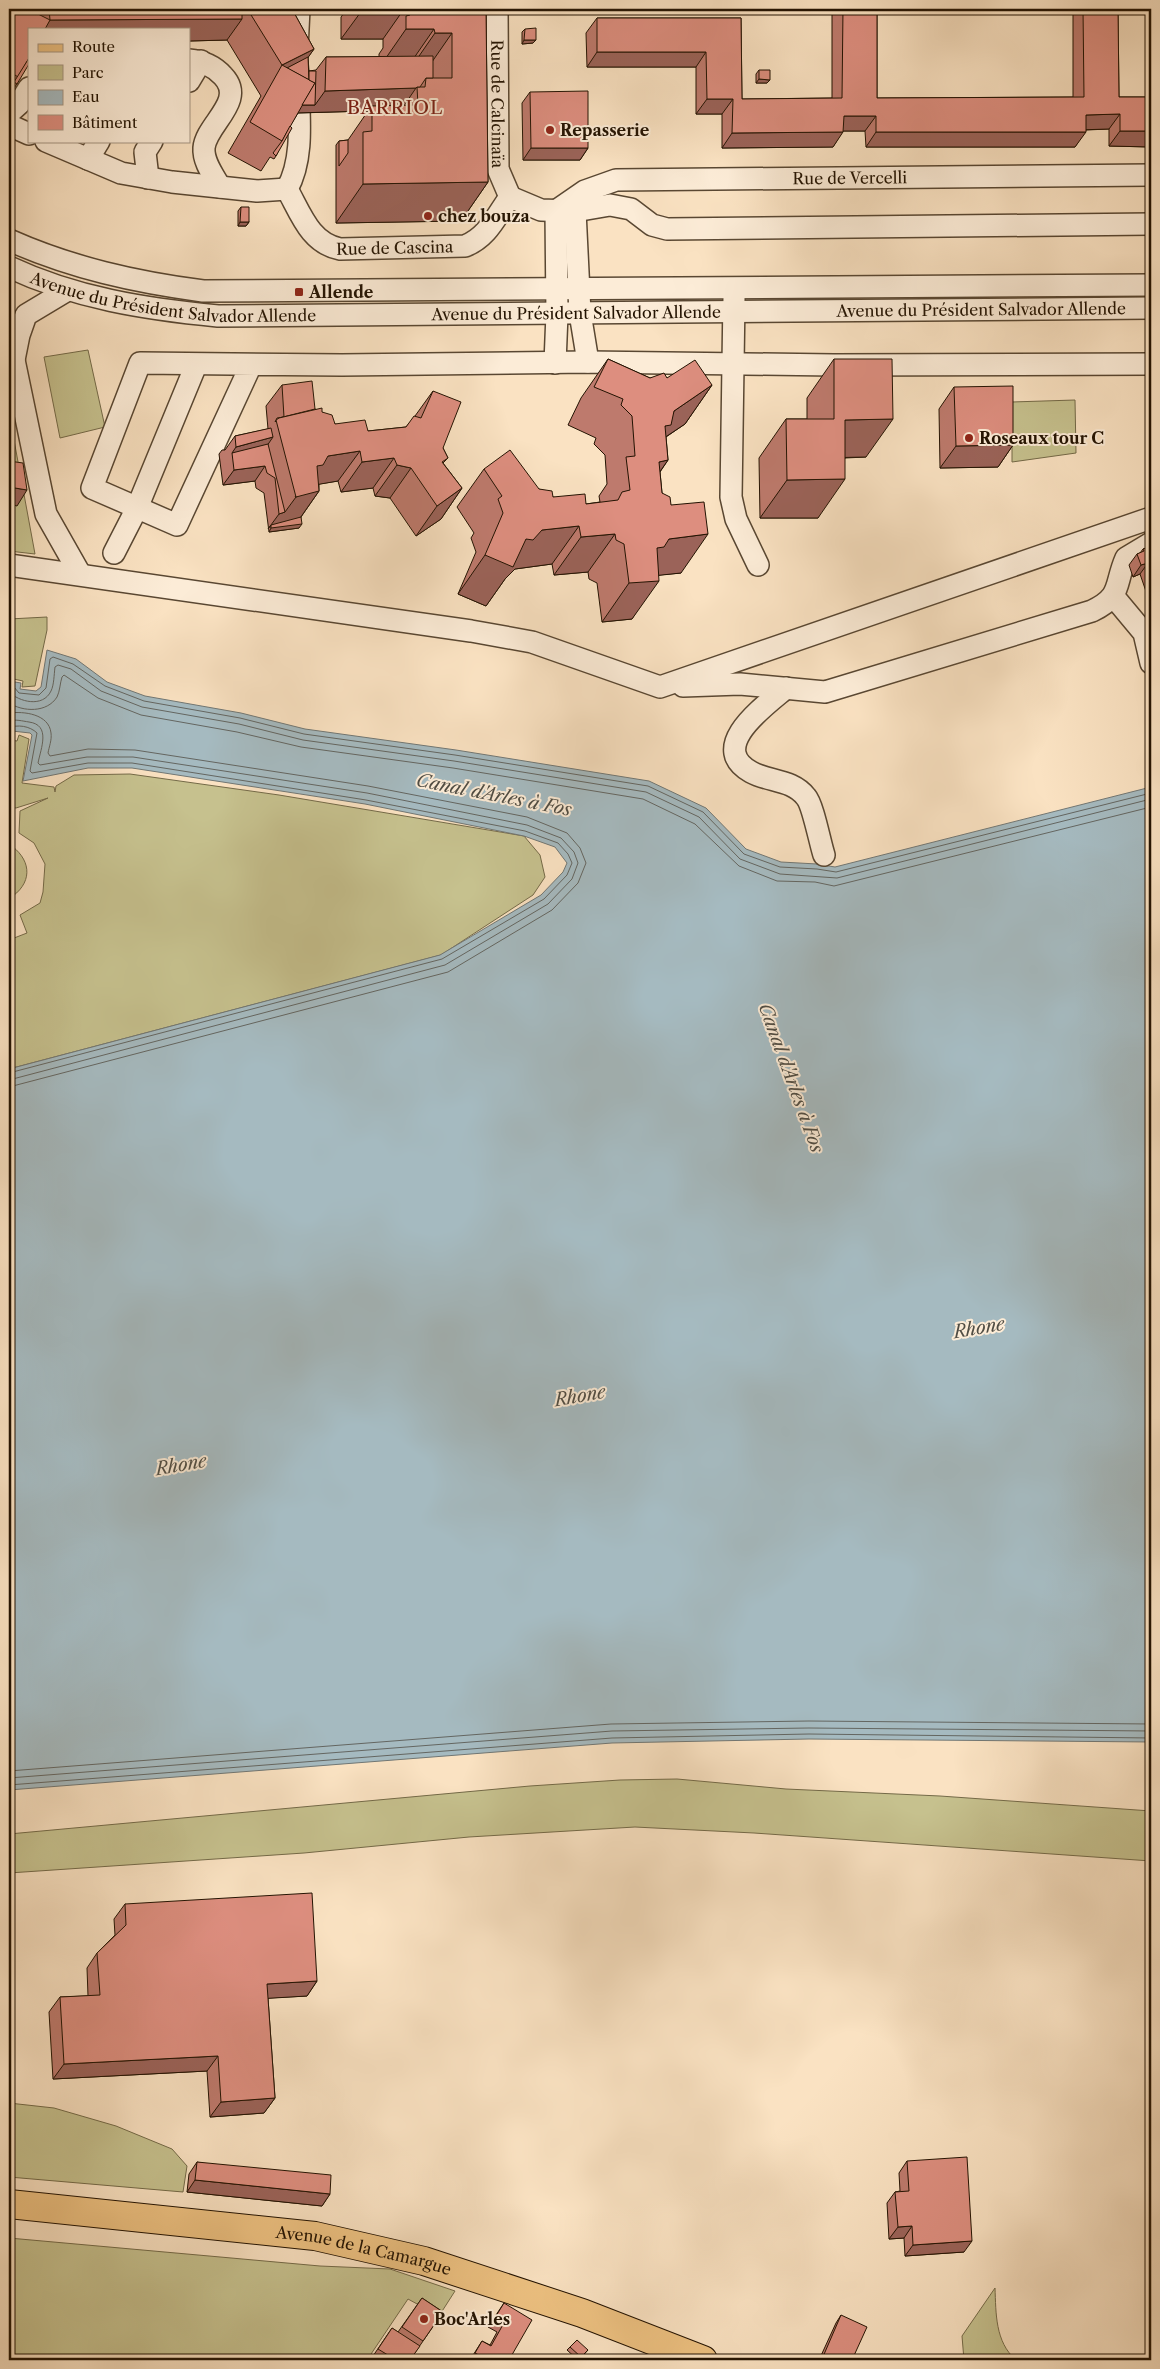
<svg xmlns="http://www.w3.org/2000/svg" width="1160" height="2369" font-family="'Libre Caslon Text',serif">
<rect width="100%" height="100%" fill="#fae2c2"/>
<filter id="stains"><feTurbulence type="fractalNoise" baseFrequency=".004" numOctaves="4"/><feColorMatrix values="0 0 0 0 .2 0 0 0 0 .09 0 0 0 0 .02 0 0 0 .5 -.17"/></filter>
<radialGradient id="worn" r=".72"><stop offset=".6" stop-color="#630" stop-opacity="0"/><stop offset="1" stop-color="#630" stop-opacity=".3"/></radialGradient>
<g fill="#c6c18e" stroke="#746a48">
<polygon points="88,350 105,427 60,438 44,357"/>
<polygon points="1075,400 1076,453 1012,462 1012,402"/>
<polygon points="9,413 35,554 9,551 9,504 17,505 9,477"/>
<polygon points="47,617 47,630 35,686 22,687 23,681 9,678 9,619"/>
<polygon points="19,735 29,739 22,783 54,787 55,792 56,786 74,775 130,774 279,795 524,836 540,855 545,877 533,895 441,955 9,1069 9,940 27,933 20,915 40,903 43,892 45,864 34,843 19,833 20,811 48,798 16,808 9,807 9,740 17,741"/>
<path d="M 9,844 C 30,858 34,880 13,896 L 9,886 Z"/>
<polygon points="677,1779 786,1789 940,1796 1151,1811 1151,1861 754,1833 635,1827 469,1837 304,1853 9,1873 9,1834 530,1786 620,1780"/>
<polygon points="9,2103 54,2108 116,2126 172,2149 187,2166 183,2192 9,2177"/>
<polygon points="9,2238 320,2266 390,2269 455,2291 439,2316 408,2299 367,2360 9,2360"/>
<path d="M 995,2288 C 996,2313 995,2342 1016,2360 L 964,2360 L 962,2336 Z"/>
</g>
<polygon fill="#a5bac0" stroke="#717774" points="47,650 76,659 107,682 145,696 241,713 305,729 456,750 649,781 706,808 746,849 781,862 817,864 835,867 1151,787 1151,1742 809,1739 612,1743 9,1790 9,1069 440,955 541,895 563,872 567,863 555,847 524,836 365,804 132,768 88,768 23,781 32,735 30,733 12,731 11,736 9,736 9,681 21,683 20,689 36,691 41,687"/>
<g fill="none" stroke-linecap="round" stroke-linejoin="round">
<g stroke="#646661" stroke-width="1">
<polyline points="9,686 14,687 19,693 39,695 46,688 50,659 53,657 73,664 105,686 144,701 240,718 304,734 455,755 648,786 703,812 744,854 780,867 817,869 836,872 1151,793"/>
<path d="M 9,692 C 19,702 43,708 51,691 C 54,685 54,675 55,667 L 58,665 L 71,669 L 101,691 L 142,707 L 239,724 L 303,740 L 454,761 L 646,792 L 699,817 L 740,859 L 780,874 L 837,878 L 1151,799"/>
<path d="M 9,703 C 23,712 47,713 57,697 C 60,691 60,683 62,677 L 64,675 L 98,698 L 141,715 L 237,732 L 301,747 L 453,768 L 643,799 L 695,824 L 739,866 L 777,881 L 815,882 L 834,886 L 1151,807"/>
<path d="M 9,713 C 24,711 49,714 51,733 C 52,740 49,747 48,753 L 50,756 L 88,749 L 135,750 L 368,786 L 527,817 L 567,833 L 580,848 L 586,863 L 578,883 L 552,910 L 448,972 L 9,1087"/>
<path d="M 9,721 C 16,719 22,721 29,722 C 51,725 41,748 38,763 L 40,765 L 87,757 L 133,757 L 367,793 L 527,825 L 561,838 L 574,852 L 578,863 L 572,879 L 548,904 L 445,965 L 9,1080"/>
<path d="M 9,728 C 17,724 30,726 37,733 L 30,771 L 32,773 L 88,763 L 132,763 L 366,800 L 525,831 L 558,843 L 568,854 L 572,863 L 567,875 L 544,899 L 442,959 L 9,1073"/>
<polyline points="9,1771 611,1724 809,1721 1151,1724"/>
<polyline points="9,1778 612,1731 809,1728 1151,1731"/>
<polyline points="9,1785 612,1738 809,1734 1151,1738"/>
</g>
<g stroke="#594732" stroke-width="24">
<g id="minor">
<path id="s1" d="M 497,9 L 498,169 L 510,197"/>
<polyline points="297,49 299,9"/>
<path d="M 189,60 C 202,61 214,66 223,76 C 247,101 206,124 204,148 C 203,162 214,176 220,187"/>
<polyline points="189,81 201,61"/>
<polyline points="9,113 19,104 29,88"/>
<polyline points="9,125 29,134"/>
<polyline points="46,141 121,173 172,182 257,191 287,189"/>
<polyline points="88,159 99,141"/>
<polyline points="148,178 145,152 152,141"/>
<path id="s2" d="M 287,189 C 301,214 310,243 340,249 L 465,246 C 488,237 496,216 510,197"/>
<path d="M 287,189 C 304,159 299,118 298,84"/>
<polyline points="510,197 541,210 570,211"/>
<path d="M 9,240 C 72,268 135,282 203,291 L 1151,285"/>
<path id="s3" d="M 9,267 C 75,298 145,309 218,316 L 1151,308"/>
<polyline points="734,298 731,497 736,519 758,565"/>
<polyline points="9,344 14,360 19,335 26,315 66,291"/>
<polyline points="14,360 46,514 80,574"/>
<polyline points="588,362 580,313 575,211 610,205 631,209 652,225 667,229 1151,224"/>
<path id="s4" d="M 555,363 L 557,314 L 556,211 L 585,191 L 616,180 L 1151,175"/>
<polyline points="251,365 177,525 92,488 140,363 342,365 588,362 834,365 1151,364"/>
<polyline points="114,553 137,508 196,365"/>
<polyline points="9,565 471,631 532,642 660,687 1151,518"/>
<polyline points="1114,597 1144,633 1151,663"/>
<path d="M 683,686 L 740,684 L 825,692 L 1092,611 C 1123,596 1114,585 1126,558 L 1151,543"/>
<path d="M 786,688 C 766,705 706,747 751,772 C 769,782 792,779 806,797 C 813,805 820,843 824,855"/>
</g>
</g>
<g stroke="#231302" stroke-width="30">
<g id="major">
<path id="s5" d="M 9,2204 L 315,2236 L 424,2261 L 582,2313 L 703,2360"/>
</g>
</g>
<use href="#minor" stroke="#fcecd7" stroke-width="21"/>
<use href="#major" stroke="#edc181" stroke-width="28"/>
</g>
<g fill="#be7a6d" stroke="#231302" fill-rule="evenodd">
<polygon points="9,9 28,9 34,12 34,9 292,9 314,49 308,57 309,71 316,70 326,57 379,57 379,54 383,48 383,39 341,39 341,17 347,9 486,9 488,182 461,221 336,223 336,145 339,141 348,140 368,111 298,113 290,126 276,156 274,159 270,157 261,171 228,153 261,96 227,40 189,41 189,29 29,29 17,84 14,88 11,86 9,90"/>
<path d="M 832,9 L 1118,9 L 1119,97 L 1151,97 L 1151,147 L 1109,146 L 1109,129 L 1086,130 L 1075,147 L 866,147 L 865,131 L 843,131 L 833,147 L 722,148 L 722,114 L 696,114 L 696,67 L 587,67 L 586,33 L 597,18 L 741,18 L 742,99 L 832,98 ZM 877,13 L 1073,13 L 1073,97 L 877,98 Z"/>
<polygon points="525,29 533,43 522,44 522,32"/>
<polygon points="759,70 770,80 767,83 756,83 756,74"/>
<polygon points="530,92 588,148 580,160 523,160 522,103"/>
<polygon points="241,207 249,222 246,226 238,226 238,211"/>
<polygon points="608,359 650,378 667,378 712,385 685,424 666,437 668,460 660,472 662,493 671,505 681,573 659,575 632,619 602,622 597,583 589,579 588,572 554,575 552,564 515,569 505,579 486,606 458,594 476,552 471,538 474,533 457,507 484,469 539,489 553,497 586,504 600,502 599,496 607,484 605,455 594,444 596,438 568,425 581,398"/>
<polygon points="834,359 866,457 845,458 818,518 760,518 759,458 786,419 807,419 807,398"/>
<polygon points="282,385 315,409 322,412 335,424 368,431 406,427 415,416 433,391 443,448 448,458 443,463 462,488 441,519 416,536 390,498 375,496 373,488 341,492 338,481 319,484 319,491 301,517 299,528 269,532 264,493 256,488 255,481 223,485 219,454 222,450 225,450 235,436 268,429 266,406"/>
<polygon points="954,387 1013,445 998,467 940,468 939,409"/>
<polygon points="1151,546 1151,606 1140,574 1133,577 1129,565 1137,554 1140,553 1143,549"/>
<polygon points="125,1904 317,1981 307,1996 268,1998 275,2098 264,2113 210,2117 207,2071 53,2079 49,2012 60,1997 88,1996 87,1968 97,1953 115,1935 114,1919"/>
<polygon points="907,2161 964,2252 905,2256 904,2238 889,2239 887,2203 895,2192 900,2191 899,2173"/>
<polygon points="197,2162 330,2194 322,2206 187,2192 189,2174"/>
<polygon points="422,2298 443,2312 410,2360 379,2360 373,2356 392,2328 398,2332"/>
<polygon points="504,2303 509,2360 470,2360 482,2341 490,2345 497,2332 488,2327"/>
<polygon points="841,2315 852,2360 819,2360 836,2323"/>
<polygon points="570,2347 588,2350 579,2360 578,2360 567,2350"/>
</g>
<g fill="#9b6359" stroke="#231302">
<polygon points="363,9 404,9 383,39 341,39"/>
<polygon points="869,9 1075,9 1073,13 867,13"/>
<polygon points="242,19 227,40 189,41 189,29 44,29 50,20"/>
<polygon points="406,29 434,29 407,68 379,68"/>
<polygon points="435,33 452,33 425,72 408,72"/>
<polygon points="524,40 536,40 533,43 522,44"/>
<polygon points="314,49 293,79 282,65"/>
<polygon points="597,52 706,52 696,67 587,67"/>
<polygon points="759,79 770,80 767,83 756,83"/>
<polygon points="416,88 401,110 372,106 368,111 294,113 299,105 315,105 325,91"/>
<polygon points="707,99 733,99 722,114 696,114"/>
<polygon points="1120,114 1109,129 1076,130 1086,115"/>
<polygon points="844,116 876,116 865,131 833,131"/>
<polygon points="1120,131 1151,131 1151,147 1109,146"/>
<polygon points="843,132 833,147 722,148 732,133"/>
<polygon points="876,132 1086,132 1075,147 866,147"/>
<polygon points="531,148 588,148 580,160 523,160"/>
<polygon points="488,182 461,221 336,223 363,184"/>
<polygon points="240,222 249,222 246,226 238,226"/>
<polygon points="712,385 685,424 661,440 644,463 674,411"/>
<polygon points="893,419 866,457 818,458 845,420"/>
<polygon points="273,437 258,459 232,453 236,447"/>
<polygon points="1013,445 998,467 940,468 956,446"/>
<polygon points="360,451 338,481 309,486 319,491 298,521 302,524 299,528 269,532 271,528 271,525 268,529 279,514 285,512 296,497 298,496 295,497 317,466 328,456"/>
<polygon points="394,458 373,488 341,492 362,462"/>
<polygon points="668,460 641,499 659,462"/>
<polygon points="397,465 411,468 390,498 375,496"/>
<polygon points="265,466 255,481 223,485 234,470"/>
<polygon points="845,479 818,518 760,518 787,480"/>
<polygon points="9,487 27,490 17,506 9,504"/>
<polygon points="462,488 441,519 416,536 437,506"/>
<polygon points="579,526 552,564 515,569 505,579 486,606 458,594 485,555 526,539 542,530"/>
<polygon points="615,534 588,572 554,575 581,537"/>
<polygon points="708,534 681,573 643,577 659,581 632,619 602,622 629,583 657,548 669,539"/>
<polygon points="1148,563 1140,574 1133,577 1141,565"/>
<polygon points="317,1981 307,1996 257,1999 267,1984"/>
<polygon points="218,2056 207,2071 53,2079 64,2064"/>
<polygon points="275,2098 264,2113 210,2117 221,2102"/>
<polygon points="195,2180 330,2194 322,2206 187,2192"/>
<polygon points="912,2226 904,2238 889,2239 898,2227"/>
<polygon points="972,2241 964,2252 905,2256 913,2245"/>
</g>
<g fill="#dd8e7f" stroke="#231302">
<polygon points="12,9 28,9 50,20 45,29 29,29 29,58 18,77 9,71 9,15"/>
<polygon points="49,9 242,9 242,19 50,20"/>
<polygon points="248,9 292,9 314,49 282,65 248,10"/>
<polygon points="410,9 486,9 488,182 363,184 363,132 372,131 372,106 418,105 417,87 425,87 426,78 452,78 452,33 435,33 434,29 406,29 406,16 410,15"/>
<polygon points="843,9 877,9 877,98 1084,97 1083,9 1118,9 1119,97 1151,97 1151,131 1120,131 1120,114 1086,115 1086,132 876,132 876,116 844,116 843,132 732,133 733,99 707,99 706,52 597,52 597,18 741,18 742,99 842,98"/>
<polygon points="536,28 536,40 524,40 525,29"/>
<polygon points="433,56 433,78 426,78 420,87 417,87 416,88 325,91 326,57"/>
<polygon points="308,57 309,80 287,68"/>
<polygon points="29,58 29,64 17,84 14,82"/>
<polygon points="282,65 315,83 282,141 250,122"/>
<polygon points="759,70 770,70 770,80 759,79"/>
<polygon points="309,71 316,71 315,105 302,105 315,83 309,80"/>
<polygon points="588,91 588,148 531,148 530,92"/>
<polygon points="290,126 292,128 276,156 273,153 282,141"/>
<polygon points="348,140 348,153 339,166 339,141"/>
<polygon points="241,207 249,207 249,222 240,222"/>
<polygon points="608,359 650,378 664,373 667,378 695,360 712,385 674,411 671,425 665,426 668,460 659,462 662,493 670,497 671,505 704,502 708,534 669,539 664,547 657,548 659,581 629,583 624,544 616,540 615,534 581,537 579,526 542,530 533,540 526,539 513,567 485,555 503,513 498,499 502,496 484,469 510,450 539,489 552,491 553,497 585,494 586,504 618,500 622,492 630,490 626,457 635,456 632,416 621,405 623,399 594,387"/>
<polygon points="834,359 892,359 893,419 845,420 845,479 787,480 786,419 834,419"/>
<polygon points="312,381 315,409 279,418 275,422 277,418 284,417 282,385"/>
<polygon points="1013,386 1013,445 956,446 954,387"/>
<polygon points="433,391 461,402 443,448 448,458 442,462 462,488 437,506 411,468 397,465 394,458 362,462 360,451 328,456 323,465 317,466 319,491 296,497 276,420 279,418 322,408 322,412 332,415 335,424 365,420 368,431 406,427 414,416 421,418"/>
<polygon points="9,428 13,428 9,454"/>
<polygon points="271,428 273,437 236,447 235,436"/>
<polygon points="268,444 285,512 279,514 275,478 267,473 265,466 234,470 232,453"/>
<polygon points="9,461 23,463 27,490 9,487"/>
<polygon points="301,517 302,524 271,528 271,525"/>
<polygon points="1151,546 1151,571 1148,563 1141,565 1137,554 1144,551 1143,549"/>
<polygon points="312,1893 317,1981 267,1984 275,2098 221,2102 218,2056 64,2064 60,1997 100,1995 97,1953 126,1925 125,1904"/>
<polygon points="967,2157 972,2241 913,2245 912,2226 898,2227 895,2192 909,2191 907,2161"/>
<polygon points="197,2162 331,2175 330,2194 195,2180"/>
<polygon points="422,2298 443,2312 423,2341 402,2327"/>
<polygon points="504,2303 532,2320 509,2360 488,2360 475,2353 482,2341 491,2346 505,2321 496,2316"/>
<polygon points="841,2315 867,2327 852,2360 825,2360 822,2359"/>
<polygon points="392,2328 420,2346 410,2360 396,2360 378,2349"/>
<polygon points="577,2340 588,2350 581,2357 570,2347"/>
</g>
<g fill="#8f2418" stroke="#fcecd7" stroke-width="2">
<circle cx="550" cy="130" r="5"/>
<circle cx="428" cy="216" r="5"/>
<rect x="294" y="287" width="10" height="10" rx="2.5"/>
<circle cx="969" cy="438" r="5"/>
<circle cx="424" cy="2319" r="5"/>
</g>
<g text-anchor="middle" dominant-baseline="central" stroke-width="4" stroke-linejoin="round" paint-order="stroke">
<g font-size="16" fill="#231302" stroke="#fcecd7">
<text stroke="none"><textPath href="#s1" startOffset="95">Rue de Calcinaïa</textPath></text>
<text stroke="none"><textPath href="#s4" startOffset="454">Rue de Vercelli</textPath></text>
<text stroke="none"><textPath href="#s2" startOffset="138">Rue de Cascina</textPath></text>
<text stroke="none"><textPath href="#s3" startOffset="169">Avenue du Président Salvador Allende</textPath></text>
<text stroke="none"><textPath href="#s3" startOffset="979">Avenue du Président Salvador Allende</textPath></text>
<text stroke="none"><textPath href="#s3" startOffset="574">Avenue du Président Salvador Allende</textPath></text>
<text stroke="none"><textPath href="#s5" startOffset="358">Avenue de la Camargue</textPath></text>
</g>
<g font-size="16" font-weight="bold" fill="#231302" stroke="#fcecd7" text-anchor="start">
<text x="560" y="130">Repasserie</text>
<text x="438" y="216">chez bouza</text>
<text x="309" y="292">Allende</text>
<text x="979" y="438">Roseaux tour C</text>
<text x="434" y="2319">Boc'Arles</text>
</g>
<g font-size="18" font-style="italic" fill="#504d44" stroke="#fcecd7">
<text transform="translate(494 795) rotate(11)">Canal d'Arles à Fos</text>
<text transform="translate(791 1078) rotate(70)">Canal d'Arles à Fos</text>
<text transform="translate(979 1328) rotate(-10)">Rhone</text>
<text transform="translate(580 1396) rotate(-10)">Rhone</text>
<text transform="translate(181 1465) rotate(-10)">Rhone</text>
</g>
<g font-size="19" letter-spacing="1" fill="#7a1f14" stroke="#fcecd7">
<text x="395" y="107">BARRIOL</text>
</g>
</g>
<rect width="1160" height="2369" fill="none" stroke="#fae2c2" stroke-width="30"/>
<rect x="10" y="10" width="1140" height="2349" fill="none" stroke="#231302" stroke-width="2.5"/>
<rect x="15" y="15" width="1130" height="2339" fill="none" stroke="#231302"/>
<rect x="28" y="28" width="162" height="115" fill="#fcecd7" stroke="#a59582"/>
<rect x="38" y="44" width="25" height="8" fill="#edc181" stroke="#a59582"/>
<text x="72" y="52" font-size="15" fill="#231302">Route</text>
<rect x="38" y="65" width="25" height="15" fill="#c6c18e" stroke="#a59582"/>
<text x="72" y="78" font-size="15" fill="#231302">Parc</text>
<rect x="38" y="90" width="25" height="15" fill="#a5bac0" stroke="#a59582"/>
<text x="72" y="102" font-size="15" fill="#231302">Eau</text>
<rect x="38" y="115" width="25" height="15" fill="#dd8e7f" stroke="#a59582"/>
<text x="72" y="128" font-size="15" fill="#231302">Bâtiment</text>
<rect width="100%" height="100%" filter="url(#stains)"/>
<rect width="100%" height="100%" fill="url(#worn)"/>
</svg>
